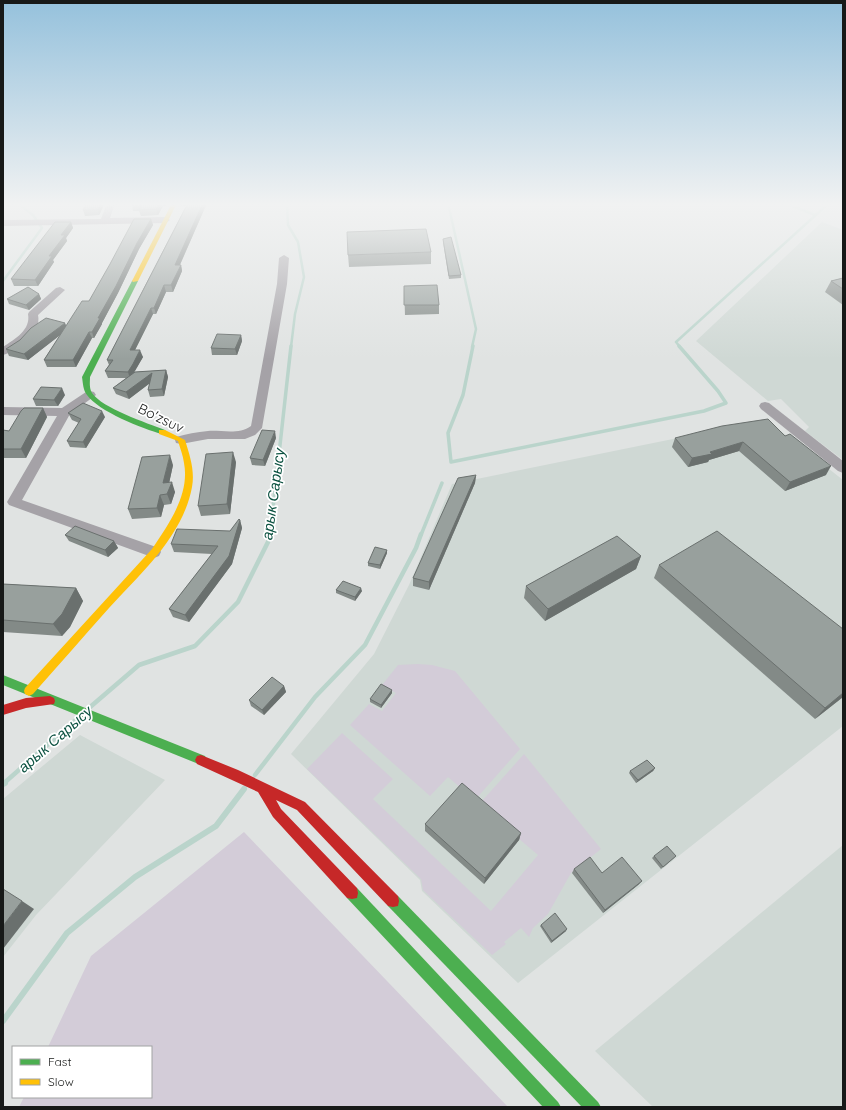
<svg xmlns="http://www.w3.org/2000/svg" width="846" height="1110" font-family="Quicksand,sans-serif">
<rect width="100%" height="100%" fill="#e0e3e2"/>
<g fill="#cfd8d4">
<polygon points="822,222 843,230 843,460 805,431 809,427 781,399 768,401 696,341"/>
<polygon points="767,420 843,480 843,726 518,983 422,891 420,880 291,754 374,654 409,585 452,484"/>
<polygon points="80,735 165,780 36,915 3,957 3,799"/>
<polygon points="843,845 843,1107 653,1107 595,1051"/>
</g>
<g fill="#d3ccd8">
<polygon points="418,664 432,665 455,671 520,749 475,800 448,777 430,796 350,725 369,704 382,711 396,693 382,685 398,665"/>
<polygon points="342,733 393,779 373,799 491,911 538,855 484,809 482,801 524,754 601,849 571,873 548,914 533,928 529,937 521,928 504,942 506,944 492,955 423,890 421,879 307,769"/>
<polygon points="244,832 508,1107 19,1107 24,1097 151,1097 151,1047 48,1047 91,956"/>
</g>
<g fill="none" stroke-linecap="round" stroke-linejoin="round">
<g stroke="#bad4cb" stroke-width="2.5">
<polyline points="287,203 288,225 298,242 304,277 295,314 291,347"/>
<polyline points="448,203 476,329 472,347"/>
<polyline points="785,203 815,215"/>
<polyline points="3,281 42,228 33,215 17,203"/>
<polyline points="680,347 676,342 829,203"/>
</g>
<g stroke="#bad4cb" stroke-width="3.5">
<polyline points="473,346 463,395 448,433 451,462 704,411 726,403 718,391 679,346"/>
<polyline points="270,535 291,346"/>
<polyline points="421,535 442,483"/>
</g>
<g stroke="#bad4cb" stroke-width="4.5">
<polyline points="89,708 139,665 195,646 238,602 269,540 270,534"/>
<polyline points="255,775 315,697 365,645 416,548 421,534"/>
<polyline points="3,784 78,718"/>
</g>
<g stroke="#bad4cb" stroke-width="6">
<polyline points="3,784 5,783"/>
<polyline points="3,1021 67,933 135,877 216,826 244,789"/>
</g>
<g fill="#a5a2a7" fill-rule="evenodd">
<polygon points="107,203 115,203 110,218 166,217 170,220 166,223 3,226 3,220 101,219"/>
<path d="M 284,255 L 289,258 L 287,284 L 262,428 L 255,435 L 245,439 L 208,439 L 181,444 L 176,443 L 175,440 L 176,437 C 186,434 197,432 208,431 C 222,430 239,435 251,426 L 277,284 L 279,258 Z"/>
<path d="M 60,287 L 65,290 L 38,315 C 42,332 19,351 3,355 L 3,347 C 15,339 31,330 28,314 L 29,312 L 56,288 Z"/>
<polygon points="90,391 94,392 96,395 70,414 22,500 159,548 161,552 159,556 154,558 149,556 9,505 7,502 57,416 3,415 3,407 62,408 86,392"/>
<polygon points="765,402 769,403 843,461 843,473 838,471 761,409 759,406 761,403"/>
</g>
<g fill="#4caf50" fill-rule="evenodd">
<path d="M 135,279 L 138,281 L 90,377 C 90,382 89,388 92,393 C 102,408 147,423 165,430 L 166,432 L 162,434 C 143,429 98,411 87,395 C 83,390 83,383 82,377 L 132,281 Z"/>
<polygon points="3,675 205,756 207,760 205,764 201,765 3,685"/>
<polygon points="352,887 357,888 558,1102 561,1107 543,1107 347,898 346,893 347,888"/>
<polygon points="393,895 398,896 598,1102 601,1107 582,1107 388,906 387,901 388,896"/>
</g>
<g fill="#ffc107" fill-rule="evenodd">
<polygon points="172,203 177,203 138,281 133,282 132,281"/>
<path d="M 159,430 L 165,430 L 185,440 C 190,456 195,471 192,487 C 183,536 141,573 109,608 C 83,637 58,666 33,694 L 29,696 L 25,694 L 24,691 L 25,688 L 152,549 C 169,524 190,494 184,463 C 183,455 180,448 178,441 L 159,434 Z"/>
</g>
<g fill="#c62828" fill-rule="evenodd">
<polygon points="50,696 54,698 55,701 54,704 26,708 3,715 3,705 26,698"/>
<polygon points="201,755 238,770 305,802 398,896 399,901 398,906 393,907 388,906 297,810 276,800 281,809 357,888 358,893 357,898 352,899 347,898 273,817 258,792 197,764 195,760 197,756"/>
</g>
</g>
<g fill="#838a87">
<polygon points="87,203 104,203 103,207 99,215 85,216 83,210"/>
<polygon points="133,203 168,203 166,206 163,206 158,215 141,216 139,211 133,211 132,205"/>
<polygon points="181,203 207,203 180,265 181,265 182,271 173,292 166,292 156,314 153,314 135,350 143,357 134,372 166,370 168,377 164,396 150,397 148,390 150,383 129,399 116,394 113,388 126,378 108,378 105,371 109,365 107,360 186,206 181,206"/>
<polygon points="151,219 153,225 139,249 118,293 102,323 102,324 94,338 92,338 76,367 47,367 44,360 60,335 28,360 9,356 6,349 66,326 89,301"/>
<polygon points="71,222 73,228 66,238 67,241 53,260 54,262 38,286 14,286 11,279"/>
<polygon points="443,239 461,275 461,278 449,279 443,242"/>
<polygon points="431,252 431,264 349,267 348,255"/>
<polygon points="843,278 843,305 825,292 831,281"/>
<polygon points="404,286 439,305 439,314 405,315"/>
<polygon points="39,294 41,299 29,310 9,304 7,299"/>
<polygon points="241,335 242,341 237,355 212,355 211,348"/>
<polygon points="65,395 58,406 36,406 33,399"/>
<polygon points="43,408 47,417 26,458 3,458 3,430 9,431"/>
<polygon points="68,413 105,417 86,448 70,447 67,441 79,423 72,420"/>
<polygon points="785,436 826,475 785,491 739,451 709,460 708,462 688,467 672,447 675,438"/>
<polygon points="276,438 265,466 252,465 250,458"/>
<polygon points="236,462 230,514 201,516 198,506"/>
<polygon points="173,465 169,483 175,492 171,504 164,505 161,517 132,519 128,509"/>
<polygon points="476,475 475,483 429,590 413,586 413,578"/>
<polygon points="240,520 242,528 232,564 189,622 173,617 169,609 212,554 174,552 171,544 230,531"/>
<polygon points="65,535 114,541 118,548 108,557 69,541"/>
<polygon points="387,550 387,553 380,569 368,566 368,563"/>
<polygon points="641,556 636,569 545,621 524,598 526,586"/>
<polygon points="659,565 843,629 843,697 815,719 654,578"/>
<polygon points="3,584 76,588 83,601 70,627 62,636 3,632"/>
<polygon points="336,590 362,591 355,601 336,593"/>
<polygon points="284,686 286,692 264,715 251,706 249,700"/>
<polygon points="392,690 392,693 381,708 370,702 370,699"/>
<polygon points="655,768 653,771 636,783 629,773 630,771"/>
<polygon points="425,824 521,833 519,840 484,884 425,831"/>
<polygon points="654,856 676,856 674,858 661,869 652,858"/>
<polygon points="574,869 602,873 642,881 638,885 603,913 572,873"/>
<polygon points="541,925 566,931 551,943 540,926"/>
</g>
<g fill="#6a706e">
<polygon points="101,203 104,203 103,207 99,215 98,210"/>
<polygon points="160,203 162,203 163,206 158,215 156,209"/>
<polygon points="203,203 207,203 177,271 175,265"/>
<polygon points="151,219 153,225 139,249 118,293 102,323 102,324 94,338 92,332 98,318 137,243"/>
<polygon points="71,222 73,228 66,238 67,241 53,260 54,262 38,286 35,280 61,235"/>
<polygon points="181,265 182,271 173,292 171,285"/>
<polygon points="164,285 166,292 156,314 154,308"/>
<polygon points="39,294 41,299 29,310 26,305"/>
<polygon points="151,308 153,314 132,356 130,350"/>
<polygon points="65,323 68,329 28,360 24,354"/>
<polygon points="89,332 92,338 76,367 73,360"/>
<polygon points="241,335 242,341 237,355 235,349"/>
<polygon points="140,350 143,357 135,371 130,379 128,372"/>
<polygon points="166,370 168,377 164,396 162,389"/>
<polygon points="152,373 154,380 129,399 126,392"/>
<polygon points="62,388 65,395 58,406 54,400"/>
<polygon points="43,408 47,417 26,458 21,449"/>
<polygon points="102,411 105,417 86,448 83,442"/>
<polygon points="275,431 276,438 265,466 263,460"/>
<polygon points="743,442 739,451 709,460 708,462 688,467 692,458"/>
<polygon points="233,452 236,462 230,514 227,504"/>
<polygon points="170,455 173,465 167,493 163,483"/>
<polygon points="831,466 826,475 785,491 790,482"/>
<polygon points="476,475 475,483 429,590 429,582"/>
<polygon points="172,482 175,492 171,504 167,494"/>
<polygon points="160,495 164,505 161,517 157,508"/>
<polygon points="240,520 242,528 232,564 189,622 185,615"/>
<polygon points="114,541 118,548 108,557 105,550"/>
<polygon points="387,550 387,553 380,569 380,565"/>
<polygon points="641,556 636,569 545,621 548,609"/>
<polygon points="76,588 83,601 70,627 62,636 53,624"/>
<polygon points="361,588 362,591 355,601 355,597"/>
<polygon points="284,686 286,692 264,715 262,710"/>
<polygon points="392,690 392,693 381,708 381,705"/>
<polygon points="843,693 843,697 815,719 825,708"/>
<polygon points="655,768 653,771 636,783 638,780"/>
<polygon points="521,833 519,840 484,884 485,878"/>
<polygon points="642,881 638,885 603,913 605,910"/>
<polygon points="22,901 34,909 3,949 3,926"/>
<polygon points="567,929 566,931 551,943 552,941"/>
</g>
<g fill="#98a09d" stroke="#6a706e">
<polygon points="87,203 101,203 98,210 83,210"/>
<polygon points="133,203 160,203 156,209 139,210 141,205 132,205"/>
<polygon points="188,203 203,203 175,265 181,265 171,285 164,285 154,308 151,308 130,350 140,350 133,364 128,372 105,371 113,360 107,360"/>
<polygon points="134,219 151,219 137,243 116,286 98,318 100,318 92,332 89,332 73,360 44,360 82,301 89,301 110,264"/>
<polygon points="55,222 71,222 61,235 65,235 49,256 52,256 35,280 11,279"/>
<polygon points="426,229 431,252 348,255 347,232"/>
<polygon points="451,237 461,275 449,276 443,239"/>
<polygon points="843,278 843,289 831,281"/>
<polygon points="437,285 439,305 404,305 404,286"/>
<polygon points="28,287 39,294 26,305 7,299"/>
<polygon points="46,318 65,323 24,354 6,349 20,340 31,328"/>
<polygon points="217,334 241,335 235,349 211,348"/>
<polygon points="166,370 162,389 148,390 152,373 126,392 113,388 135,372"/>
<polygon points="41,387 62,388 54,400 33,399"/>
<polygon points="83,403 102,411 83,442 67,441 81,419 68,413"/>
<polygon points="24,408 43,408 21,449 3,449 3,430 9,431 21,411"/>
<polygon points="768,419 785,436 790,434 831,466 790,482 743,442 710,452 712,454 692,458 675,438 722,426"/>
<polygon points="262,430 275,431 263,460 250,458"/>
<polygon points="233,452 227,504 198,506 206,454"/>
<polygon points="170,455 163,483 172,482 167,494 160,495 157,508 128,509 142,457"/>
<polygon points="476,475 429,582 413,578 458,478"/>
<polygon points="239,519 240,520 229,556 185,615 169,609 218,546 171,544 177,529 230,531"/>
<polygon points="75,526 114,541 105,550 65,535"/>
<polygon points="717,531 843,629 843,693 825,708 659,565"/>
<polygon points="617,536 641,556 548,609 526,586"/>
<polygon points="375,547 387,550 380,565 368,563"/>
<polygon points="343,581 361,588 355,597 336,590"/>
<polygon points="3,584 76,588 62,614 53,624 3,620"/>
<polygon points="272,677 284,686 262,710 249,700"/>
<polygon points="381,684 392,690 381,705 370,699"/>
<polygon points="647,760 655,768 638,780 630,771"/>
<polygon points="462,783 521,833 485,878 425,824"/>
<polygon points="667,846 676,856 663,867 654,856"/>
<polygon points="590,857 602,873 622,857 642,881 605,910 574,869"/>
<polygon points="3,889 22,901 3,926"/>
<polygon points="555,913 567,929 552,941 541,925"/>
</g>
<linearGradient id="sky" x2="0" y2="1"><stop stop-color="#95c1dc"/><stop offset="0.57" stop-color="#f1f2f2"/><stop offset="1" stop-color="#f1f2f2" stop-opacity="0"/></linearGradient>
<rect width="846" height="359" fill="url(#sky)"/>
<g text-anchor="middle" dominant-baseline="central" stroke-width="3.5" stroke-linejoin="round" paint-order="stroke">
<g font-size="14" fill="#171918" stroke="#fff">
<text transform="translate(161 418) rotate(26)">Bo'zsuv</text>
</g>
<g font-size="15" font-style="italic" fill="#0c5241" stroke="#fff">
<text transform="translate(273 494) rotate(-82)">арык Сарысу</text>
<text transform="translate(55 739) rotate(-41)">арык Сарысу</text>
</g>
</g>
<rect width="846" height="1110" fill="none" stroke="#171918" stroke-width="8"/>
<rect x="12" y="1046" width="140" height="52" fill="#ffffff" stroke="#a2a3a3"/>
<rect x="20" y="1059" width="20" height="6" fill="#4caf50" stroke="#a2a3a3"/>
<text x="48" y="1066" font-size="12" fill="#171918">Fast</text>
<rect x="20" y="1079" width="20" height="6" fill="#ffc107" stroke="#a2a3a3"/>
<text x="48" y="1086" font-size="12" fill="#171918">Slow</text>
</svg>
